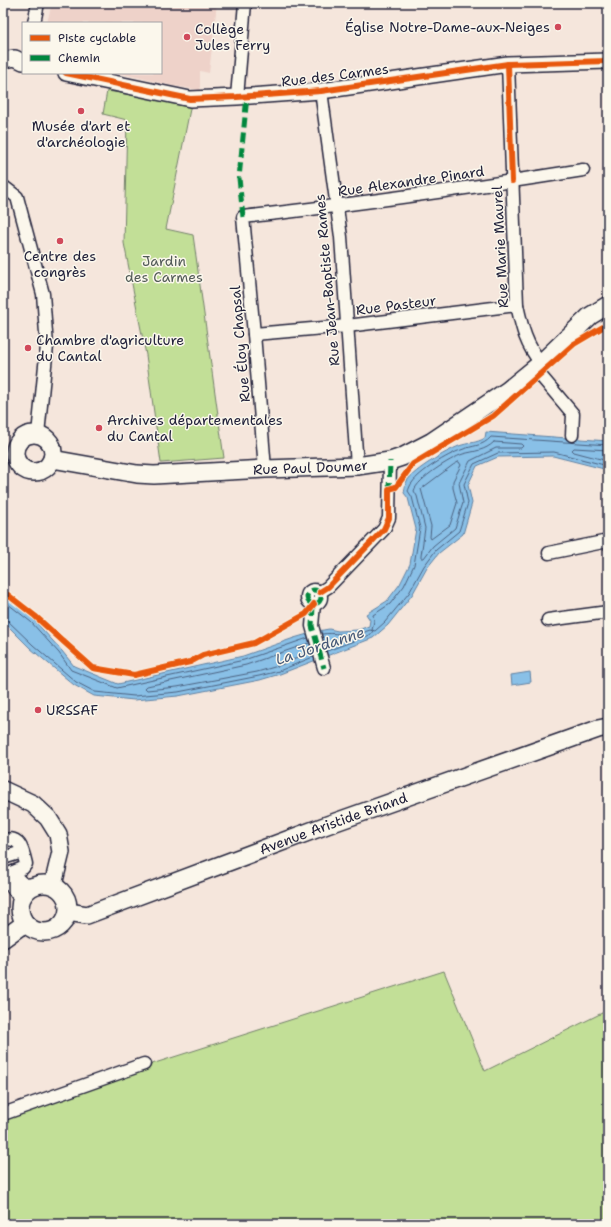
<svg xmlns="http://www.w3.org/2000/svg" width="611" height="1227" font-family="'Shantell Sans',sans-serif">
<rect width="100%" height="100%" fill="#f5e6dc"/>
<filter id="ink" filterUnits="userSpaceOnUse"><feTurbulence type="fractalNoise" baseFrequency=".025" numOctaves="2"/><feDisplacementMap in="SourceGraphic" scale="8" xChannelSelector="R" yChannelSelector="G"/><feConvolveMatrix kernelMatrix="1 2 1 2 8 2 1 2 1" color-interpolation-filters="sRGB"/></filter>
<g filter="url(#ink)">
<polygon fill="#eed2c9" points="52,3 217,3 209,73 200,71 200,90 174,86 119,73 161,73 161,23 47,23"/>
<g fill="#c2df97" stroke="#728069">
<polygon points="107,91 191,104 166,229 193,235 224,458 161,463 146,355 124,243 127,120 103,114"/>
<polygon points="444,971 485,1071 608,1010 608,1224 3,1224 3,1119 155,1063"/>
</g>
<g fill="#89c0e7" stroke="#6081a2">
<path d="M 486,432 L 608,441 L 608,470 L 553,456 L 498,457 L 477,466 L 468,485 L 472,503 L 463,534 L 439,553 L 427,568 L 412,595 L 388,625 L 373,638 L 280,674 L 260,680 L 178,696 L 134,700 L 94,696 L 74,685 L 30,648 L 3,621 L 3,595 L 33,619 L 62,651 L 74,666 L 118,684 L 243,656 L 294,638 L 318,631 L 329,629 L 338,631 L 358,630 L 369,626 L 370,620 L 366,614 L 387,601 L 400,584 L 410,564 L 416,529 L 408,498 L 404,493 C 405,489 405,484 407,481 C 414,470 446,451 459,446 C 467,443 477,443 485,438 Z"/>
<polygon points="530,672 531,682 512,685 511,675"/>
</g>
<g fill="none" stroke-linecap="round" stroke-linejoin="round">
<g stroke="#4b6180" stroke-width="1">
<path d="M 494,442 L 521,444 L 523,446 L 521,448 L 496,448 L 470,461 L 459,483 L 463,503 L 455,528 L 433,546 L 424,558 L 421,558 L 421,556 L 425,528 L 417,496 L 414,491 C 417,479 451,458 463,454 C 474,451 485,451 494,442 Z"/>
<path d="M 608,445 L 491,437 C 482,447 473,445 461,450 C 448,454 419,472 412,483 C 410,485 409,489 408,491 L 412,497 L 420,528 L 414,565 L 404,586 L 390,604 L 373,615 L 374,621 L 372,630 L 375,631 L 385,622 L 409,593 L 424,566 L 436,550 L 459,531 L 468,503 L 464,484 L 474,464 L 498,453 L 554,452 L 608,466"/>
<polyline points="608,450 574,448 572,450 574,452 608,461"/>
<polygon points="459,462 461,465 453,481 453,488 457,503 450,525 431,539 430,537 431,526 421,489 453,465"/>
<polyline points="3,600 31,622 59,653 71,670 117,688 244,660 308,638"/>
<polyline points="3,618 7,620 33,645 76,682 95,692 134,696 178,692 259,676 279,671 313,657"/>
<path d="M 322,634 C 334,632 346,636 358,634 C 362,634 366,631 370,630 L 373,631 L 370,635 L 327,651"/>
<polyline points="309,643 246,665 147,686 145,688 147,690 177,687 257,672 278,666 312,652"/>
</g>
<g stroke="#22223b" stroke-width="15">
<g id="minor">
<polyline points="34,23 38,3"/>
<path d="M 508,64 L 517,305 C 522,328 526,345 541,363"/>
<polyline points="321,91 341,237 357,466"/>
<polyline points="237,97 245,3"/>
<polyline points="3,188 4,187 17,197 43,294 47,346 38,434"/>
<polyline points="254,334 347,326 517,305"/>
<polyline points="535,369 573,414 572,435"/>
<path d="M 265,469 L 254,334 L 243,217 C 357,204 470,188 583,170"/>
<polyline points="549,553 608,541"/>
<circle cx="314" cy="597" r="7"/>
<polyline points="320,592 328,587 384,529 389,518 390,461"/>
<polyline points="314,604 312,626 324,668"/>
<polyline points="548,620 608,612"/>
<path d="M 3,841 C 20,834 23,851 26,864 L 23,868 L 3,876"/>
<polyline points="3,858 22,852"/>
<polyline points="14,873 15,876 24,885 37,884"/>
<polyline points="3,880 11,886 21,900"/>
<polyline points="3,1114 144,1064"/>
</g>
</g>
<g stroke="#22223b" stroke-width="18">
<g id="tertiary">
<polyline points="3,60 15,58 23,62"/>
<polyline points="66,73 190,99 237,97 321,91 508,64 608,61"/>
</g>
</g>
<g stroke="#22223b" stroke-width="20">
<g id="secondary">
<circle cx="34" cy="453" r="19"/>
<path id="s1" d="M 52,459 L 137,474 L 154,475 L 265,469 L 357,466 L 390,461 L 402,457 L 431,442 L 508,390 L 541,363 L 590,316 L 608,305"/>
<polyline points="3,790 33,804 48,818 58,834 61,852 53,885"/>
<circle cx="44" cy="908" r="24"/>
<path id="s2" d="M 68,912 L 87,915 L 327,825 L 598,729 L 608,727"/>
<polyline points="3,939 25,923"/>
</g>
</g>
<use href="#minor" stroke="#fbf7ec" stroke-width="12"/>
<use href="#tertiary" stroke="#fbf7ec" stroke-width="15"/>
<use href="#secondary" stroke="#fbf7ec" stroke-width="17"/>
<g stroke="#00873e" stroke-width="5" stroke-dasharray="10 5" stroke-linecap="butt">
<polyline points="243,217 239,178 247,96"/>
<polyline points="389,492 390,461"/>
<circle cx="314" cy="597" r="7"/>
<polyline points="313,606 312,626 324,668"/>
</g>
<g stroke="#fbf7ec" stroke-width="8">
<g id="cycleway">
<polyline points="508,64 512,181"/>
<polyline points="66,73 190,99 237,97 321,91 508,64 608,61"/>
<polyline points="320,592 328,587 384,529 389,518 389,489 396,487 413,464 493,416 574,344 608,324"/>
<polyline points="3,602 8,595 35,616 93,668 134,675 190,662 203,655 254,643 306,614 314,604"/>
</g>
</g>
<use href="#cycleway" stroke="#e8590c" stroke-width="6"/>
</g>
</g>
<g fill="#d1495b" stroke="#fbf7ec" stroke-width="1.5">
<circle cx="558" cy="27" r="4"/>
<circle cx="187" cy="37" r="4"/>
<circle cx="81" cy="111" r="4"/>
<circle cx="60" cy="241" r="4"/>
<circle cx="28" cy="348" r="4"/>
<circle cx="99" cy="428" r="4"/>
<circle cx="38" cy="710" r="4"/>
</g>
<g text-anchor="middle" dominant-baseline="central" stroke-width="3" stroke-linejoin="round" paint-order="stroke">
<g font-size="14" fill="#22223b" stroke="#fbf7ec" text-anchor="start">
<text x="550" y="27" text-anchor="end">Église Notre-Dame-aux-Neiges</text>
<text x="195" y="29">Collège<tspan x="195" dy="16">Jules Ferry</tspan></text>
<text x="81" y="126" text-anchor="middle">Musée d'art et<tspan x="81" dy="16">d'archéologie</tspan></text>
<text x="60" y="256" text-anchor="middle">Centre des<tspan x="60" dy="16">congrès</tspan></text>
<text x="36" y="340">Chambre d'agriculture<tspan x="36" dy="16">du Cantal</tspan></text>
<text x="107" y="420">Archives départementales<tspan x="107" dy="16">du Cantal</tspan></text>
<text x="46" y="710">URSSAF</text>
</g>
<g font-size="14" fill="#22223b" stroke="#fbf7ec">
<text transform="translate(335 75) rotate(-7)">Rue des Carmes</text>
<text transform="translate(411 181) rotate(-8)">Rue Alexandre Pinard</text>
<text transform="translate(500 247) rotate(-93)">Rue Marie Maurel</text>
<text transform="translate(327 280) rotate(-95)">Rue Jean-Baptiste Rames</text>
<text transform="translate(396 305) rotate(-7)">Rue Pasteur</text>
<text transform="translate(240 344) rotate(-95)">Rue Éloy Chapsal</text>
<text stroke="none"><textPath href="#s1" startOffset="260">Rue Paul Doumer</textPath></text>
<text stroke="none"><textPath href="#s2" startOffset="282">Avenue Aristide Briand</textPath></text>
</g>
<g font-size="14" fill="#525b57" stroke="#fbf7ec">
<text x="164" y="261">Jardin<tspan x="164" dy="16">des Carmes</tspan></text>
</g>
<g font-size="15" font-style="italic" fill="#465977" stroke="#fbf7ec">
<text transform="translate(320 646) rotate(-18)">La Jordanne</text>
</g>
</g>
<rect width="611" height="1227" fill="none" stroke="#fbf7ec" stroke-width="16"/>
<rect x="8" y="8" width="595" height="1211" fill="none" stroke="#22223b" stroke-width="1.5" filter="url(#ink)"/>
<rect x="22" y="22" width="140" height="52" fill="#fbf7ec" stroke="#a4a2a5"/>
<rect x="30" y="35" width="20" height="6" fill="#e8590c" stroke="#a4a2a5"/>
<text x="58" y="42" font-size="12" fill="#22223b">Piste cyclable</text>
<rect x="30" y="55" width="20" height="6" fill="#00873e" stroke="#a4a2a5"/>
<text x="58" y="62" font-size="12" fill="#22223b">Chemin</text>
</svg>
